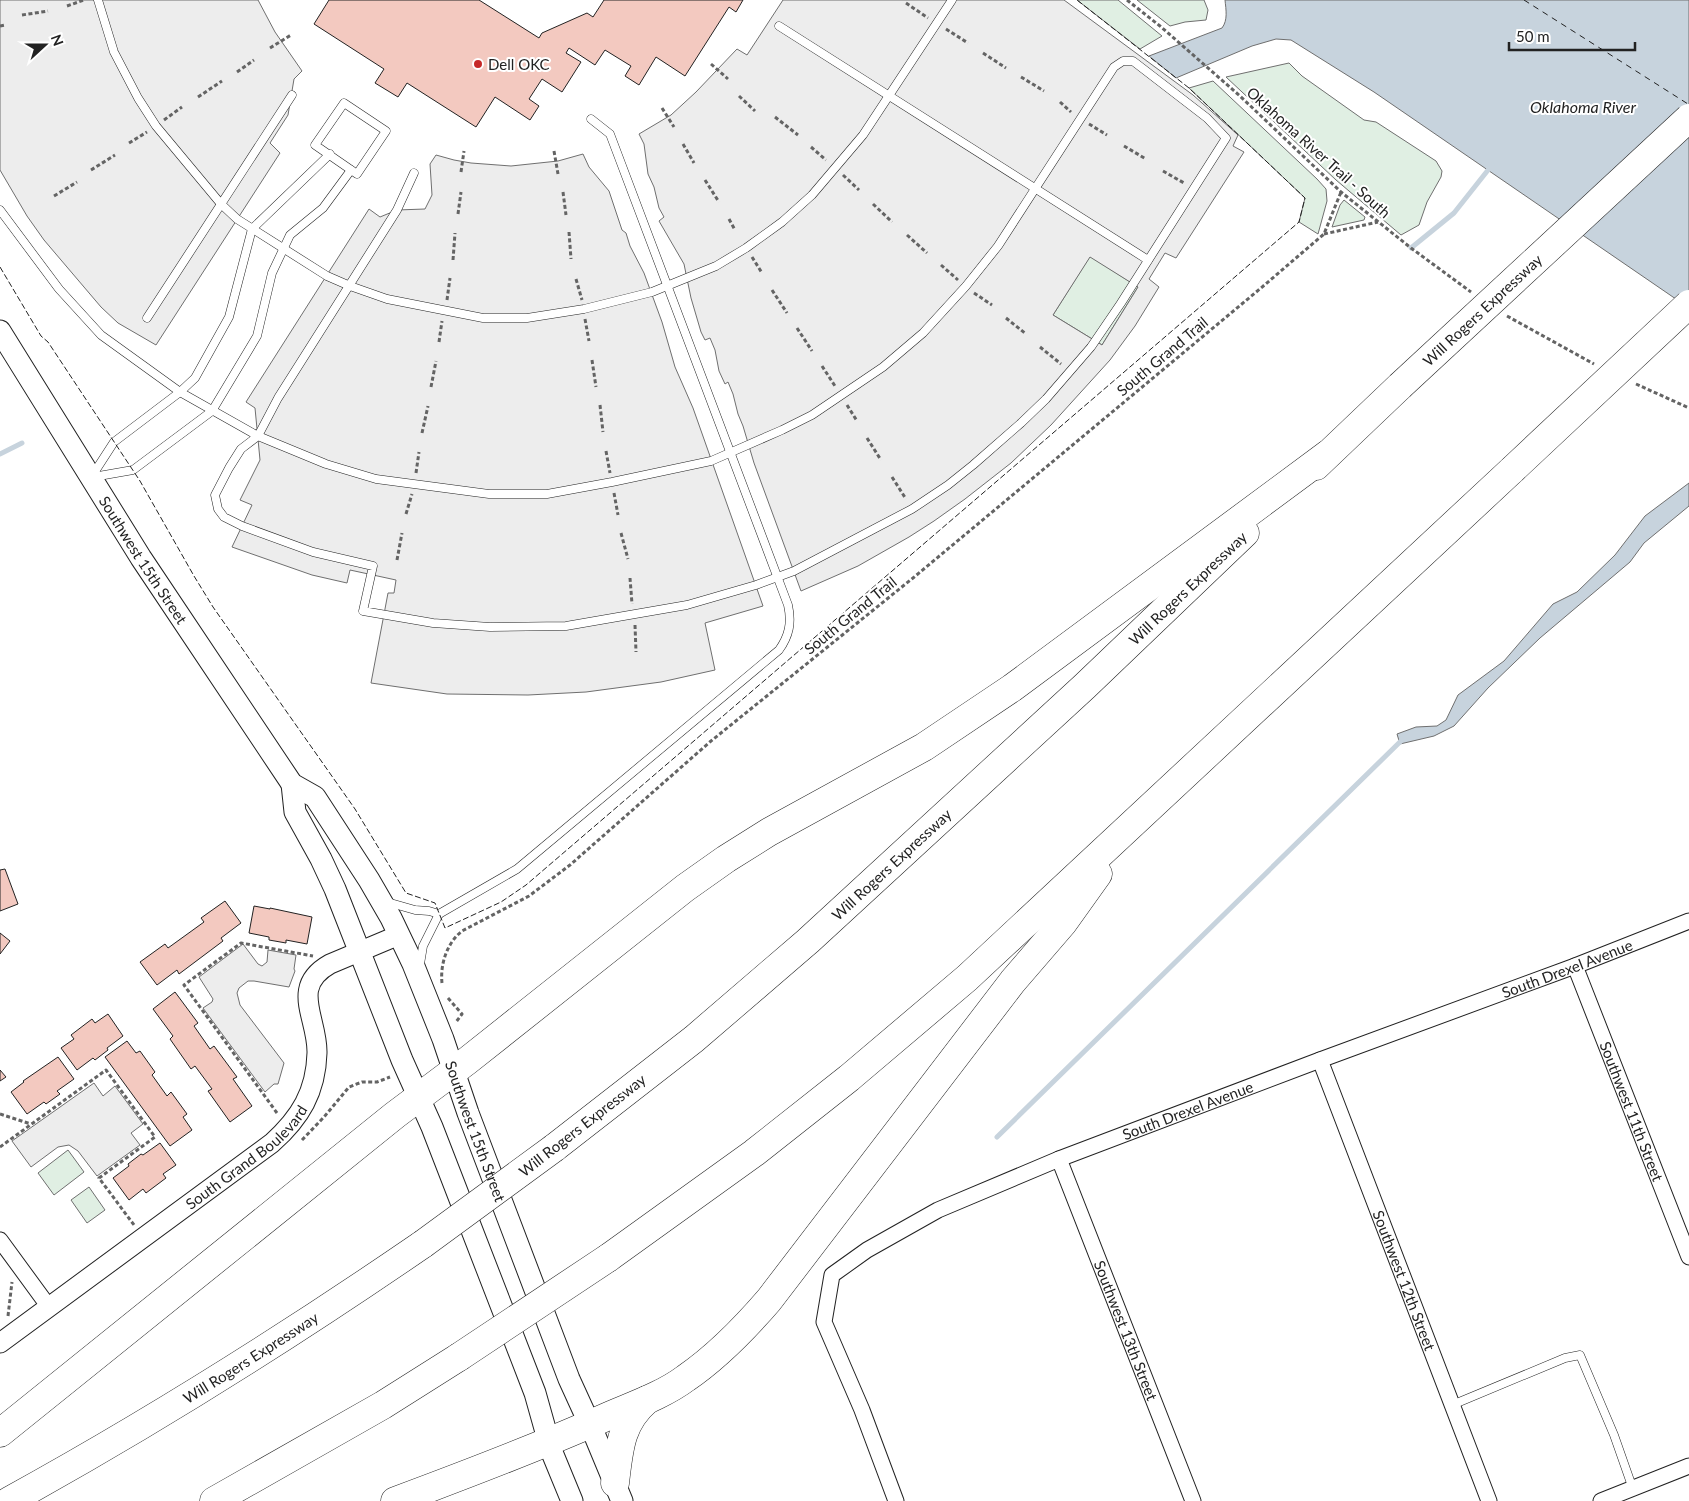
<svg xmlns="http://www.w3.org/2000/svg" width="1689" height="1501" font-family="Lato,sans-serif">
<rect width="100%" height="100%" fill="#fff"/>
<g fill="#e0efe3" stroke="#6f6f6f">
<polygon points="1077,0 1118,0 1162,36 1140,49"/>
<polygon points="1137,0 1204,0 1208,10 1206,20 1185,22 1170,26"/>
<polygon points="1289,63 1302,76 1364,120 1376,122 1436,161 1442,171 1441,177 1427,202 1419,225 1401,235 1336,180 1226,77"/>
<polygon points="1213,81 1317,179 1326,189 1327,201 1318,234 1299,222 1305,198 1189,88"/>
<polygon points="1344,200 1365,217 1364,220 1332,227 1340,205"/>
<polygon points="1090,256 1138,287 1102,345 1053,315"/>
<polygon points="68,1150 84,1172 54,1195 38,1173"/>
<polygon points="89,1187 105,1210 87,1223 71,1200"/>
</g>
<g fill="#ededed" stroke="#6f6f6f" fill-rule="evenodd">
<polygon points="0,0 258,0 275,32 302,71 294,79 288,115 270,143 280,153 156,345 118,323 101,307 44,240 27,216 0,170"/>
<path d="M 783,0 L 1064,0 L 1193,95 L 1238,135 L 1233,146 L 1244,152 L 1176,258 L 1165,253 L 1149,279 L 1159,287 L 1135,326 L 1110,360 L 1051,425 L 1011,463 L 965,499 L 934,521 L 909,537 L 858,566 L 801,591 L 754,463 L 743,426 L 738,414 L 733,394 L 728,382 L 725,384 L 719,371 L 715,350 L 710,338 L 705,340 L 701,332 L 691,298 L 684,264 L 659,221 L 664,217 L 659,208 L 654,187 L 648,174 L 644,144 L 639,134 L 671,115 L 696,92 L 737,49 L 747,55 ZM 1090,257 L 1138,287 L 1102,345 L 1053,315 Z"/>
<polygon points="583,154 589,167 609,191 622,230 626,233 630,246 644,273 662,322 675,367 693,408 763,606 705,623 715,670 661,682 586,692 528,695 447,694 371,683 388,593 394,593 396,580 350,570 347,583 312,575 232,547 252,505 240,500 260,460 255,408 246,402 369,209 380,217 397,210 425,209 432,195 430,164 436,155 454,160 471,163 511,166 558,161"/>
<polygon points="243,944 258,964 262,966 267,962 268,950 296,955 294,969 295,971 289,987 254,981 248,981 239,988 237,993 240,1005 284,1063 278,1084 274,1084 265,1092 203,1008 212,1002 213,999 199,977"/>
<polygon points="94,1083 103,1096 115,1086 143,1124 131,1133 140,1145 97,1176 78,1151 69,1145 58,1147 31,1167 12,1141"/>
</g>
<g fill="#c7d3dd" stroke="#6f6f6f">
<path d="M 1225,0 L 1689,0 L 1689,308 L 1374,92 L 1291,40 L 1276,39 L 1252,46 L 1176,78 L 1149,56 L 1222,28 C 1228,20 1226,10 1225,0 Z"/>
<polygon points="1689,483 1689,506 1644,543 1630,562 1540,638 1488,688 1454,726 1434,736 1400,744 1397,734 1416,727 1437,726 1446,720 1458,695 1504,661 1553,604 1577,592 1615,555 1645,516"/>
</g>
<g fill="none" stroke-linecap="round" stroke-linejoin="round">
<g stroke="#c7d3dd" stroke-width="5">
<polyline points="1411,248 1454,213 1492,165"/>
<polyline points="0,454 22,443"/>
<polyline points="997,1137 1404,738"/>
</g>
<polyline stroke="#222" stroke-width="1" stroke-dasharray="6 5" stroke-linecap="butt" points="1524,0 1688,104"/>
</g>
<g fill="#f3c9c0" stroke="#222">
<polygon points="329,0 479,0 539,38 542,33 587,13 593,17 604,0 743,0 736,12 729,7 685,76 656,57 639,85 625,76 631,66 605,50 595,65 569,48 566,53 581,62 562,92 542,79 529,99 539,106 530,120 495,97 476,127 407,83 398,97 375,83 384,69 314,24"/>
<polygon points="5,869 18,904 0,911 0,870"/>
<polygon points="225,901 241,923 221,938 223,941 179,974 177,970 157,985 140,962 165,944 168,948 204,922 201,918"/>
<polygon points="254,906 270,909 270,908 312,917 307,944 286,940 286,943 269,940 269,937 249,933"/>
<polygon points="0,933 10,941 0,954"/>
<polygon points="175,992 198,1023 194,1026 210,1049 214,1046 237,1077 233,1079 252,1106 230,1122 208,1091 212,1089 195,1066 191,1069 170,1039 173,1036 153,1009"/>
<polygon points="108,1014 123,1036 107,1048 108,1050 95,1060 93,1058 77,1070 61,1048 74,1039 71,1035 92,1019 95,1023"/>
<polygon points="127,1041 136,1053 140,1051 155,1072 152,1075 167,1096 171,1092 187,1114 183,1117 192,1130 170,1146 105,1057"/>
<polygon points="58,1057 74,1079 57,1091 60,1094 46,1104 44,1102 27,1114 11,1092 24,1082 23,1081"/>
<polygon points="0,1070 6,1077 0,1081"/>
<polygon points="160,1143 176,1165 163,1174 166,1178 146,1193 143,1189 129,1200 113,1178 129,1166 128,1164 141,1154 143,1155"/>
</g>
<g fill="none" stroke-linecap="round" stroke-linejoin="round">
<g stroke="#222" stroke-width="9">
<g id="service">
<polyline points="98,0 114,52 138,98 156,126 221,204 237,219 327,276 350,286 387,299 483,318 527,318 584,309 652,292 716,266 746,248 782,222 812,195 863,135 952,0"/>
<polyline points="779,26 1148,260"/>
<polygon points="344,103 386,131 357,174 315,145"/>
<polyline points="0,210 59,289 101,335 180,392 258,436 326,464 376,479 489,494 547,494 612,482 711,461 782,430 812,415 883,367 923,333 966,286 998,246 1114,67 1123,61 1133,61 1207,118 1226,138 1121,303 1091,347 1046,399 1021,423 973,465 948,485 912,509 794,571 756,585 687,605 566,626 490,627 433,623 363,611 373,566 313,552 242,526 224,517 218,509 215,495 229,468 241,449 258,436 278,398 397,210 414,173"/>
<polyline points="147,318 292,95"/>
<polyline points="92,476 114,442 180,392 195,378 229,317 252,229 330,154"/>
<polyline points="93,477 133,470 212,411 257,336 272,273 290,235 323,208 351,170"/>
<polyline points="387,902 415,910 429,911 439,914 423,946 420,964"/>
<path d="M 439,914 L 517,869 L 779,650 C 789,636 792,623 788,605 L 610,134 L 591,119"/>
<polyline points="1452,1405 1565,1358 1580,1355 1614,1435 1633,1489"/>
</g>
</g>
<g stroke="#222" stroke-width="17">
<g id="minor">
<path id="s1" d="M 1575,966 L 1689,1257"/>
<path id="s2" d="M 1320,1060 L 1489,1501"/>
<path id="s3" d="M 1059,1159 L 1193,1501"/>
<polyline points="0,1240 49,1307"/>
<path id="s4" d="M 896,1501 L 862,1410 L 824,1322 L 832,1275 L 867,1250 L 938,1210 L 1059,1159 L 1320,1060 L 1575,966 L 1689,921"/>
<polyline points="1601,1501 1689,1466"/>
</g>
</g>
<g stroke="#222" stroke-width="21">
<g id="tertiary">
<path id="s5" d="M 0,1343 L 272,1143 C 300,1118 316,1092 317,1053 C 318,1018 289,987 330,964 L 399,935"/>
</g>
</g>
<g stroke="#222" stroke-width="23">
<g id="secondary">
<path id="s6" d="M 0,331 L 141,558 L 292,784 L 315,797 L 369,880 L 391,918 L 413,964 L 443,1039 L 468,1113 L 569,1379 L 595,1436 L 622,1501"/>
<polyline points="292,784 295,812 321,859 335,889 402,1060 432,1127 535,1393 551,1450 572,1501"/>
</g>
</g>
<g stroke="#222" stroke-width="29">
<g id="motorway">
<polyline points="1316,466 1400,386"/>
<path id="s7" d="M 554,1148 L 694,1039 L 808,941 L 1085,686 L 1245,533"/>
<polyline points="608,1258 754,1153 849,1078 967,978 1512,470"/>
<polyline points="0,1433 395,1115 467,1061 685,888 726,859 769,832 924,747 1012,688 1328,454"/>
<path d="M 615,1483 C 619,1450 620,1423 647,1400"/>
<path id="s8" d="M 9,1501 C 151,1423 289,1336 423,1244"/>
<polyline points="214,1501 383,1405 459,1357"/>
<path d="M 395,1501 C 465,1475 536,1448 604,1418 C 631,1406 662,1396 686,1378 C 718,1356 744,1329 769,1300 L 1013,981 L 1063,923 L 1098,874"/>
</g>
</g>
<g stroke="#646464" stroke-width="3" stroke-dasharray="4 2.5" stroke-linecap="butt">
<polyline points="1127,0 1160,26 1240,96 1341,192 1411,248 1471,292"/>
<polyline points="906,3 928,18"/>
<polyline points="67,6 84,0"/>
<polyline points="22,15 48,11"/>
<polyline points="0,26 5,25"/>
<polyline points="946,29 968,43"/>
<polyline points="270,48 291,35"/>
<polyline points="983,53 1006,68"/>
<polyline points="711,64 728,79"/>
<polyline points="237,72 254,60"/>
<polyline points="1021,77 1044,91"/>
<polyline points="739,96 755,111"/>
<polyline points="198,97 222,81"/>
<polyline points="1060,102 1071,112"/>
<polyline points="662,108 674,127"/>
<polyline points="775,117 798,135"/>
<polyline points="164,120 182,107"/>
<polyline points="1089,124 1107,135"/>
<polyline points="129,143 147,132"/>
<polyline points="683,144 694,163"/>
<polyline points="1124,146 1146,159"/>
<polyline points="811,147 826,160"/>
<polyline points="554,151 558,174"/>
<polyline points="91,170 115,155"/>
<polyline points="1163,171 1184,183"/>
<polyline points="461,172 464,151"/>
<polyline points="843,175 859,190"/>
<polyline points="705,180 719,202"/>
<polyline points="563,192 566,215"/>
<polyline points="54,196 77,182"/>
<polyline points="873,204 892,222"/>
<polyline points="458,214 461,192"/>
<polyline points="729,219 735,230"/>
<polyline points="569,232 571,259"/>
<polyline points="1324,234 1378,222"/>
<polyline points="907,235 927,253"/>
<polyline points="752,257 762,273"/>
<polyline points="453,260 455,233"/>
<polyline points="941,265 958,280"/>
<polyline points="576,279 582,300"/>
<polyline points="772,290 787,313"/>
<polyline points="974,293 992,305"/>
<polyline points="447,300 450,278"/>
<polyline points="1507,316 1594,364"/>
<polyline points="1006,318 1026,334"/>
<polyline points="585,319 589,341"/>
<polyline points="797,328 812,351"/>
<polyline points="439,342 442,321"/>
<polyline points="1040,347 1061,364"/>
<polyline points="592,360 596,387"/>
<polyline points="822,366 835,386"/>
<polyline points="1636,384 1689,408"/>
<polyline points="431,387 436,361"/>
<polyline points="600,405 603,432"/>
<polyline points="847,405 857,421"/>
<polyline points="422,433 428,406"/>
<polyline points="867,438 881,460"/>
<polyline points="606,451 610,473"/>
<polyline points="416,473 419,452"/>
<polyline points="892,477 906,499"/>
<polyline points="614,493 618,515"/>
<polyline points="406,514 412,494"/>
<polyline points="621,533 628,559"/>
<polyline points="397,560 402,533"/>
<polyline points="630,578 632,604"/>
<polyline points="635,625 636,652"/>
<path d="M 442,983 C 440,964 447,943 462,931 L 529,896 L 570,865 L 711,741 L 913,578 L 1261,288 L 1324,234 L 1341,192"/>
<polyline points="448,998 462,1014 456,1022"/>
<polyline points="277,1113 184,985 241,943 313,956"/>
<polyline points="0,1114 31,1124"/>
<polyline points="302,1140 324,1117 349,1087 362,1082 377,1082 390,1077"/>
<polyline points="0,1147 106,1070 155,1137 99,1178 134,1225"/>
<polyline points="8,1316 12,1282"/>
</g>
<use href="#service" stroke="#fff" stroke-width="8"/>
<use href="#minor" stroke="#fff" stroke-width="15"/>
<use href="#tertiary" stroke="#fff" stroke-width="19"/>
<use href="#secondary" stroke="#fff" stroke-width="21"/>
<use href="#motorway" stroke="#fff" stroke-width="28"/>
<g stroke="#222" stroke-width="29" stroke-linecap="butt">
<g id="motorway-bridge">
<path id="s9" d="M 1400,386 L 1689,118"/>
<polyline points="1512,470 1689,304"/>
<polyline points="423,1244 554,1148"/>
<polyline points="459,1357 608,1258"/>
</g>
</g>
<use href="#motorway-bridge" stroke="#fff" stroke-width="28"/>
<polyline stroke="#222" stroke-width="1" stroke-dasharray="6 2.5" stroke-linecap="butt" points="0,267 41,336 48,342 140,481 194,576 213,607 355,809 406,893 435,903 445,928 501,902 526,885 1299,222 1305,198 1189,88 1077,0"/>
</g>
<circle fill="#c62828" stroke="#fff" stroke-width="2" cx="478" cy="64" r="5"/>
<g text-anchor="middle" dominant-baseline="central" stroke-width="4" stroke-linejoin="round" paint-order="stroke">
<g font-size="15" fill="#222" stroke="#fff" text-anchor="start">
<text x="488" y="64">Dell OKC</text>
</g>
<g font-size="15" fill="#222" stroke="#fff">
<text transform="translate(1319 152) rotate(42)">Oklahoma River Trail - South</text>
<text stroke="none"><textPath href="#s9" startOffset="112">Will Rogers Expressway</textPath></text>
<text transform="translate(1162 356) rotate(-40)">South Grand Trail</text>
<text stroke="none"><textPath href="#s6" startOffset="270">Southwest 15th Street</textPath></text>
<text stroke="none"><textPath href="#s7" startOffset="846">Will Rogers Expressway</textPath></text>
<text transform="translate(850 615) rotate(-39)">South Grand Trail</text>
<text stroke="none"><textPath href="#s7" startOffset="441">Will Rogers Expressway</textPath></text>
<text stroke="none"><textPath href="#s4" startOffset="1039">South Drexel Avenue</textPath></text>
<text stroke="none"><textPath href="#s4" startOffset="634">South Drexel Avenue</textPath></text>
<text stroke="none"><textPath href="#s1" startOffset="156">Southwest 11th Street</textPath></text>
<text transform="translate(582 1125) rotate(-38)">Will Rogers Expressway</text>
<text stroke="none"><textPath href="#s6" startOffset="938">Southwest 15th Street</textPath></text>
<text stroke="none"><textPath href="#s5" startOffset="309">South Grand Boulevard</textPath></text>
<text stroke="none"><textPath href="#s2" startOffset="236">Southwest 12th Street</textPath></text>
<text stroke="none"><textPath href="#s3" startOffset="184">Southwest 13th Street</textPath></text>
<text stroke="none"><textPath href="#s8" startOffset="281">Will Rogers Expressway</textPath></text>
</g>
<g font-size="16" font-style="italic" fill="#222" stroke="#fff">
<text x="1583" y="106">Oklahoma River</text>
</g>
</g>
<g transform="translate(45 45) rotate(69)" stroke="#ffffff" stroke-width="4" paint-order="stroke">
<path d="M0-4L9 19L0 12L-9 19Z" fill="#222222"/>
<text y="-8" font-size="14" font-weight="bold" text-anchor="middle" fill="#222222">N</text>
</g>
<path d="M1509 42v8h126v-8" fill="none" stroke="#222222" stroke-width="2.5"/>
<text x="1516" y="42" font-size="15" fill="#222222" stroke="#ffffff" stroke-width="4" paint-order="stroke">50 m</text>
</svg>
